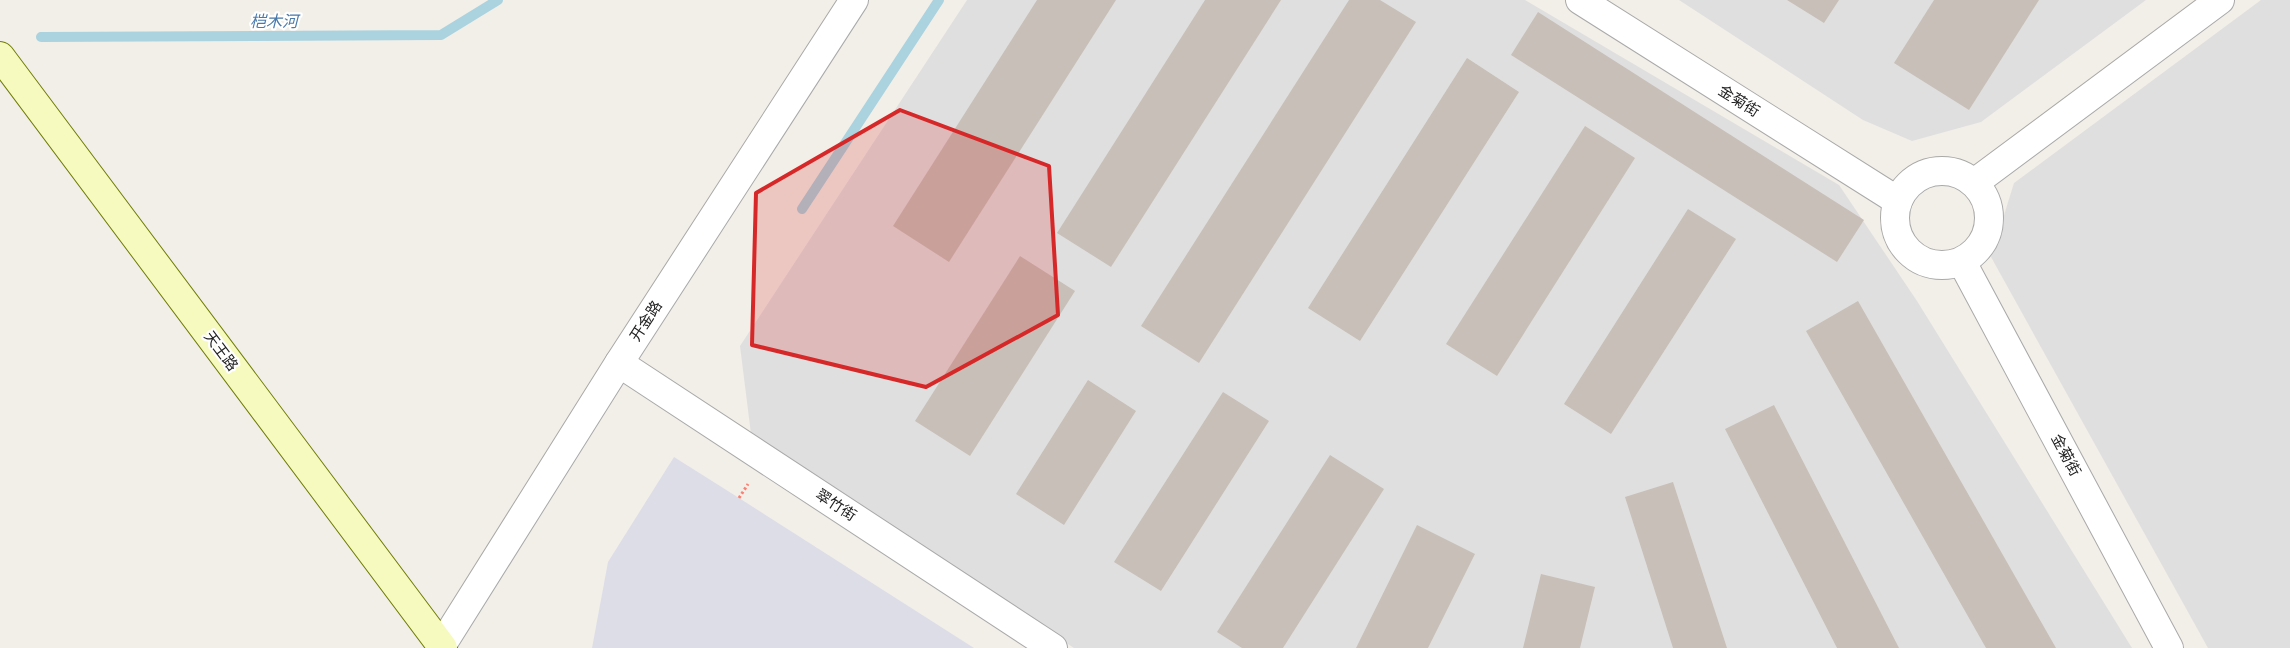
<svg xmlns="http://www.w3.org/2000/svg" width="2290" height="648" font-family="Karla,'Noto Sans SC',sans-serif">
<rect width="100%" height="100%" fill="#f2efe9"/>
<g fill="#e0dfdf">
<polygon points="967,0 1525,0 1839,185 1917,301 2132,648 1074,648 751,434 740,346"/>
<polygon points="1679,0 2146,0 1981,122 1912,141 1863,120"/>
<polygon points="2261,0 2290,0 2290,648 2208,648 1991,257 2014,183"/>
</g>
<polygon fill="#dddde8" points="674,457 739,498 974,648 592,648 608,562"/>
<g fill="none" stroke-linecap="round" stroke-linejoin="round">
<g stroke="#aad3df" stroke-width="10">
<polyline points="41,37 441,35 498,0"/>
<polyline points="802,209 939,0"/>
</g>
</g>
<g fill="#c7bfb8">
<polygon points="1037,0 1116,0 949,262 893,226"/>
<polygon points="1205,0 1281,0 1111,267 1057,233"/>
<polygon points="1349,0 1380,0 1416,22 1199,363 1141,326"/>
<polygon points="1787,0 1839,0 1824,23"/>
<polygon points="1934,0 2039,0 1969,110 1894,63"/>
<polygon points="1538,12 1864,220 1837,262 1511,55"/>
<polygon points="1467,58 1519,92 1360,341 1308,308"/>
<polygon points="1585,126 1635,158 1497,376 1446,344"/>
<polygon points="1688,209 1736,239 1611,434 1564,404"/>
<polygon points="1020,256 1075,291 970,456 915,421"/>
<polygon points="1858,301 2056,648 1986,648 1806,331"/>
<polygon points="1088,380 1136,411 1064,525 1016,494"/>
<polygon points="1223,392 1269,421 1161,591 1114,562"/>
<polygon points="1774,405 1899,648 1837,648 1725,429"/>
<polygon points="1330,455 1384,489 1283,648 1242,648 1217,632"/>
<polygon points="1673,482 1727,648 1673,648 1625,497"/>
<polygon points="1417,525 1475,554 1428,648 1356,648"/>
<polygon points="1541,574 1595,587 1580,648 1523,648"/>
</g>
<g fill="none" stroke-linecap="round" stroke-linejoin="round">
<g stroke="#a9a9a9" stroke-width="30">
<g id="minor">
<polyline points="1580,0 1898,201"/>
<circle cx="1942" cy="218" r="47"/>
<polyline points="1974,183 2220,0"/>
<polyline points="1962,262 2169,648"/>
<polyline points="619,363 1053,648"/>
</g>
</g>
<g stroke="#a9a9a9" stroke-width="30">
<polyline id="tertiary" points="440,648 619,363 854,0"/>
</g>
<g stroke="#707d05" stroke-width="30">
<polyline id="secondary" points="0,56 443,648"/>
</g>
<polyline stroke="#fa8072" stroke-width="3" stroke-dasharray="2.5 2.5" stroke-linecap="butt" points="739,498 748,484"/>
<use href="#minor" stroke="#fff" stroke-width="28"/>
<use href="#tertiary" stroke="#fff" stroke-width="28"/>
<use href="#secondary" stroke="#f7fabf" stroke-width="28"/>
</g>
<path fill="#d62828" fill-opacity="0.2" stroke="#d62828" stroke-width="4" stroke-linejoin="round" d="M 900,110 L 1049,166 L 1058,315 L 926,387 L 752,345 L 756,193 Z"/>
<g text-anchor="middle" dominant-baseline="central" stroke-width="4.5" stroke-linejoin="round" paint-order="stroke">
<g font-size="15" fill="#222" stroke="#fff">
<text transform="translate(1739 101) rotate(32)">金菊街</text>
<text transform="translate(646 321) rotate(-57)">开金路</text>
<text transform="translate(221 351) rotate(53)">天王路</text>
<text transform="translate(2066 455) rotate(62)">金菊街</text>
<text transform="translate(836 505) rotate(33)">翠竹街</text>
</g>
<g font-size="16" font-style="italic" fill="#4a7aab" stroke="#fff">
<text x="274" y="21">桤木河</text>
</g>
</g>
</svg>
